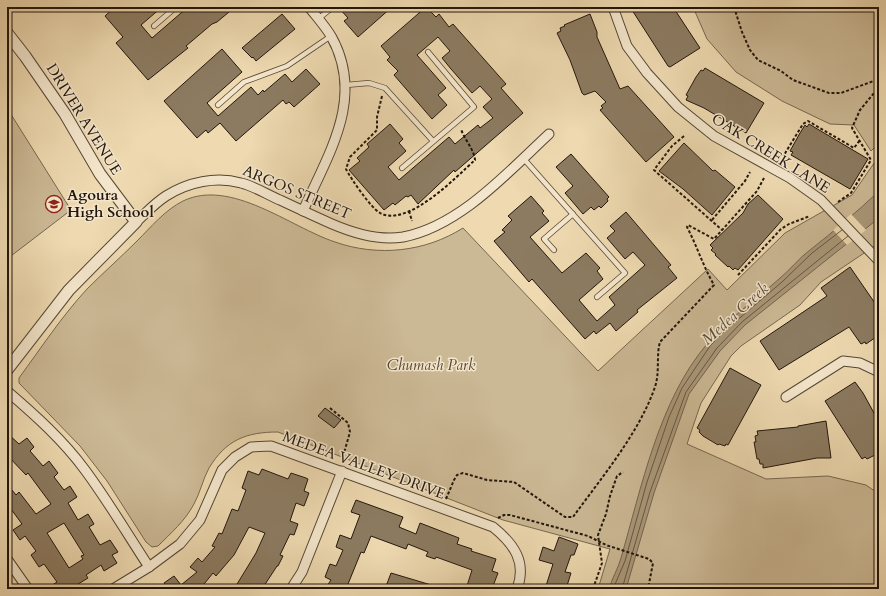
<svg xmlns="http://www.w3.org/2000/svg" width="886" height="596" font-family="Cardo,serif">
<rect width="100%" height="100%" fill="#eed9b0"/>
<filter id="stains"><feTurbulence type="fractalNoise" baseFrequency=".005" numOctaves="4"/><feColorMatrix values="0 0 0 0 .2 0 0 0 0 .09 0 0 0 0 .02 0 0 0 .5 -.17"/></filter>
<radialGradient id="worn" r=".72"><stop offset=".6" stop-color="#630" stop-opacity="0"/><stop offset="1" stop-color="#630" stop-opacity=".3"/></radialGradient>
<g fill="#cbb894" stroke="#766750">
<polygon points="693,7 879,7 879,143 871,151 854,125 830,124 782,101 736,72 707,39"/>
<polygon points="7,108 71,210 7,259"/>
<path d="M 879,156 L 879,243 L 821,282 L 800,305 L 741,346 L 731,356 L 701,403 L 687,444 L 766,479 L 828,476 L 866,485 L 879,494 L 879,589 L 598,589 L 610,549 L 503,520 L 278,432 C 246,432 226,440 209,468 C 203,479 200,493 194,504 C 185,521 171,533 158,546 L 152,547 L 146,542 L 107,481 L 80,446 L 19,383 L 19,378 C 41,348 62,316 87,289 C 103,273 121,257 137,241 C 151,227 165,210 183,201 C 231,178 290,227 335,242 C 378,257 425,252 463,228 L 598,371 L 708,269 L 727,290 L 785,233 L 852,195 Z"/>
</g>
<path fill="#a99778" stroke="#73634d" d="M 879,191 L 879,218 L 745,325 L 720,351 L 689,394 L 654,493 L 626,589 L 609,589 C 612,578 618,569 621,558 C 641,489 659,400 707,344 C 728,319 755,300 779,279 C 790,270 799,258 810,250 C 834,231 857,212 879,191 Z"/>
<polygon fill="#eed9b0" points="851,214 866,230 847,245 833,230"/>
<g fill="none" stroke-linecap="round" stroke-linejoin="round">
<g stroke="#665642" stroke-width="1">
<polyline points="613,589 625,561 647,482 669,417 682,388 710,346 728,328 782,282 812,253 842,230"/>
<polyline points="622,589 650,492 686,392 717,348 742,322 848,236"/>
</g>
</g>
<g fill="#8c7b61" stroke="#22160c" fill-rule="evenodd">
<polygon points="115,7 162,7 141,25 152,38 188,7 235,7 217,22 212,24 186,46 188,48 148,80 116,43 123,37 105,16"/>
<polygon points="338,7 392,7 358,37 344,21 348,18"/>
<polygon points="426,7 436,17 439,14 449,27 453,24 506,84 501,88 523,113 455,172 454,170 418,204 411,195 408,197 406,196 395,205 393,203 384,210 349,170 360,161 357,158 369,147 367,144 390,124 403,139 399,143 406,151 388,167 399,180 449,137 455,144 478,125 480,128 493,118 483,107 492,99 480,86 472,93 451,69 442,58 450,51 438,37 417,55 446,88 438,95 447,105 432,119 394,75 398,71 387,60 390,57 381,46"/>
<polygon points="637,7 673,7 700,48 670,67 668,66 632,10"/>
<polygon points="282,14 295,29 256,61 253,57 252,58 242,48"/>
<polygon points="590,14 597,32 597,37 620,89 628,86 674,137 646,162 600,110 603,108 601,106 606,102 595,91 584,95 582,93 570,60 557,33 561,31 560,28 565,26 564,25"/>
<polygon points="222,49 242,72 207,103 218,116 251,87 258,95 263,90 264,92 285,74 292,82 306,69 320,84 294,107 289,102 286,104 283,100 236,141 220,123 208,133 206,130 197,138 164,101"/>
<polygon points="705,68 764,103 746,133 704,108 686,100 688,96 686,95 696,77 701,70 703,71"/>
<polygon points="809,124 868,159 850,189 791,155 793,152 790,151 800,133 805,125 807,127"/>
<polygon points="684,143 713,171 715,170 735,187 712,215 683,189 659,171"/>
<polygon points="571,154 609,197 607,199 608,201 601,208 599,206 594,210 591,207 583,214 565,193 573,186 556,167"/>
<polygon points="758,195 783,219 738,270 735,268 733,270 729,266 728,267 715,255 716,254 711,250 713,248 710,245 743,213 748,204"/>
<polygon points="531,196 544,211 542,213 549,221 530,237 562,273 586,253 600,268 597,271 603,279 579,300 597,321 615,305 609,297 645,265 633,252 625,259 607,238 615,231 610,226 626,212 671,265 668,267 677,278 637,310 638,312 616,331 610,323 596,334 594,331 585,339 532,279 529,282 494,241 505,232 502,230 512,220 508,216"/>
<polygon points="850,267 879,309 879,335 866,344 865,342 861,344 849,327 779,370 760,341 827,296 821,288"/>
<polygon points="730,368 761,385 728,445 726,444 725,446 719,444 718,445 703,436 699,432 700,430 697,428"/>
<polygon points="855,382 863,393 879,422 879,453 867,459 865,457 862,459 825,401"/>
<polygon points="325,408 341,420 334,428 318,416"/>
<polygon points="826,421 831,458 817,458 763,468 763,464 760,464 759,459 757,459 754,442 756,442 755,436 758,435 757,431 798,427 798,426"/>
<path d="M 7,433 L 19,444 L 27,438 L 34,447 L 30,451 L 43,466 L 49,461 L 58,473 L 54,477 L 64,490 L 70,486 L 77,497 L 68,503 L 78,520 L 88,514 L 94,524 L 89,527 L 100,545 L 110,540 L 118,552 L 112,555 L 117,563 L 104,571 L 101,565 L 86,575 L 88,578 L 70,589 L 46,589 L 57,582 L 44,564 L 39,567 L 31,555 L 36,551 L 25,536 L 20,540 L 13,530 L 22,524 L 11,509 L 7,512 L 7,484 L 16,495 L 19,492 L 36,514 L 51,504 L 28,473 L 26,475 L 7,455 ZM 64,523 L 84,555 L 81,556 L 83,559 L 69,568 L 47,533 Z"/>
<polygon points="262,469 288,479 291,473 306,478 308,479 304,491 309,493 304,506 296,503 290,521 298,524 294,535 290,534 280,555 283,556 278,566 277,566 262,589 234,589 256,553 265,533 249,527 234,555 216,576 213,573 200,589 169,589 164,583 174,576 181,585 197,572 190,567 198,558 202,562 215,547 212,546 219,533 222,534 232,509 238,511 246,490 242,488 248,471 259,475"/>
<polygon points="356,500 403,517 399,527 416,534 420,523 459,538 457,544 472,549 471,551 496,559 492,571 498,573 493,586 488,585 487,589 466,589 472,570 436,557 435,559 426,556 428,552 408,544 406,549 371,536 364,553 361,552 346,589 325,589 331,580 325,577 330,564 336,566 343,550 336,547 340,535 351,539 360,515 351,512"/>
<polygon points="559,537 578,544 574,555 571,555 565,572 571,573 566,589 545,589 553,564 539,560 543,547 554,551"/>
<polygon points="391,573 438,587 438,589 385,589"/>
</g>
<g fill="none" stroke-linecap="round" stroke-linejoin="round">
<g stroke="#554735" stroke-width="6">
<g id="service">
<polyline points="318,19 333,7"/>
<polyline points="154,26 176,7"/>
<polyline points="346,85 369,83 385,88 433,141"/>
<polyline points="218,105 244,82 287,66 331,36"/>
<polyline points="523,158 625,273 597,297"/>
<polyline points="402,168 474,107 428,52"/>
<polyline points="554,250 544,239 573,214"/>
</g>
</g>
<g stroke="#554735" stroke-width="11">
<g id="minor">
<polyline points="613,7 627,46 647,73 678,107 714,136 790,178 821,200 879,261"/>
<path d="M 303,211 C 328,154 366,98 331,36 C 325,26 316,16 309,7"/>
<path d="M 136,222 C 146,213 155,203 166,196 C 188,182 216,176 241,183 C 254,186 268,195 280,200 C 297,208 314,216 332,224 C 353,233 379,241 403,237 C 460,226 508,172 549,134"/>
<path d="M 7,391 C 35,415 63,440 85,470 C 108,501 128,535 149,567"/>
<polyline points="786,397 843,361 860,363 879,372"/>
<polyline points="7,559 28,589"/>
<path d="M 113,589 L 149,567 L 180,544 L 200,520 L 222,470 L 235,457 L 251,447 L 271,446 L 493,527 C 514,544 527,562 517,589"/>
<polyline points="291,589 302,572 342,471"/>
</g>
</g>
<g stroke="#554735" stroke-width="13">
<polyline id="tertiary" points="7,33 25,56 65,114 100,174 136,222 69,290 7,370"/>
</g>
<g stroke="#22160c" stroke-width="2" stroke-dasharray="3 2" stroke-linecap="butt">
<polyline points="734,7 742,32 750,50 758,60 781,71 793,80 829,93 841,93 879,79"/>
<path d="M 382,96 L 377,117 L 377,130 L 350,157 L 346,169 C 351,179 371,208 380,213 C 408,228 457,176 475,160 C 474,149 464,139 461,129"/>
<polyline points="684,136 672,146 654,170 722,230"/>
<polyline points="784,165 788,157 784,155 803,124 808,121 854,148 860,140"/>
<polyline points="838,202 851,193 871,160 852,128 860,110 879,87"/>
<polyline points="409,211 412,221"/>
<polyline points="712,220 745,181 750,172"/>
<polyline points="738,275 781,229 789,224 810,216"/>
<polyline points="330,408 348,423 350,432 342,460"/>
<path d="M 446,499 L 454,480 L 457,475 L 463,473 L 487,480 L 514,482 L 565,517 L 573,517 C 602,477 639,433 655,387 C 660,372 656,356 660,342 L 714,285 C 703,266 697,246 687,227 L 688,225 L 714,239 L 757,191 L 764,178"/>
<polyline points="498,518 504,515 510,515 588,536 606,545 649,559 653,563 648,589"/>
<polyline points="593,589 602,563 598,535 606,514 610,496 617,476 623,472"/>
</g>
<use href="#service" stroke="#f4e6cc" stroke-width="4.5"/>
<use href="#minor" stroke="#f4e6cc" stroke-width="9"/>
<use href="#tertiary" stroke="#f4e6cc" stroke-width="11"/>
</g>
<defs>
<g id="school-ring" transform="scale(0.9)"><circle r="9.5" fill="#f4e6cc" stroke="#8f2418" stroke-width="1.5"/><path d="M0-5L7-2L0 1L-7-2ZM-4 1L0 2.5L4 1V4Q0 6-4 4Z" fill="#8f2418"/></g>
</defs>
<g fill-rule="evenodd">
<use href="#school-ring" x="54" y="204"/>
</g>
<g text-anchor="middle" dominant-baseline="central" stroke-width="3" stroke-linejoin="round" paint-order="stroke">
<g font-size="15" fill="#22160c" stroke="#f4e6cc">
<text transform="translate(84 119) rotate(58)">DRIVER AVENUE</text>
<text transform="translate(771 153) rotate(32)">OAK CREEK LANE</text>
<text transform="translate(297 192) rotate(23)">ARGOS STREET</text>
<text transform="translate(364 465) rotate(20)">MEDEA VALLEY DRIVE</text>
</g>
<g font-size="15" font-weight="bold" fill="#22160c" stroke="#f4e6cc" text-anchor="start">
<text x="67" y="195">Agoura<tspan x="67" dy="17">High School</tspan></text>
</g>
<g font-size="15" font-style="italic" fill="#554735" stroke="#f4e6cc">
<text x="431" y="365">Chumash Park</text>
</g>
<g font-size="16" font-style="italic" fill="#584a37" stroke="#f4e6cc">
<text transform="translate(735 314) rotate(-42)">Medea Creek</text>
</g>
</g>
<rect width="886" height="596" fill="none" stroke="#eed9b0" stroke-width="24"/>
<rect x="8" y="8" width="870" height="580" fill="none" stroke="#22160c" stroke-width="2"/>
<rect x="12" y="12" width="862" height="572" fill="none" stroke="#22160c"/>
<rect width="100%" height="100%" filter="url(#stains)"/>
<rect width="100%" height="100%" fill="url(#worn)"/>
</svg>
